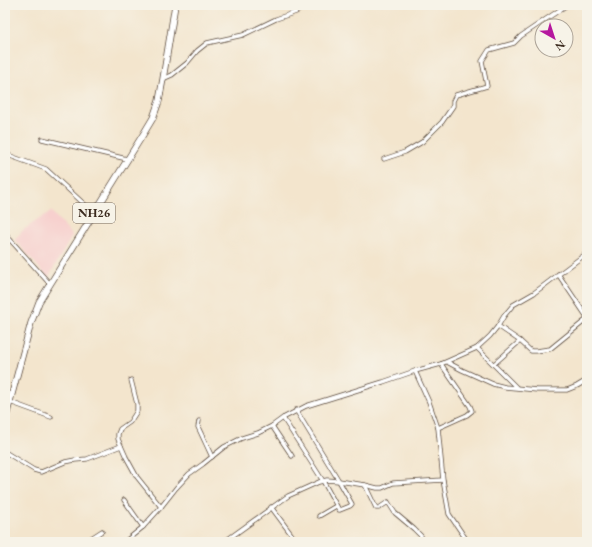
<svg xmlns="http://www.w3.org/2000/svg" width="592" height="547" font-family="'EB Garamond',serif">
<rect width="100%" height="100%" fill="#f7f3e8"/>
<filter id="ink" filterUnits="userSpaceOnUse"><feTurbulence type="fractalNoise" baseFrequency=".025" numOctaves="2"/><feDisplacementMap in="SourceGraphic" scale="8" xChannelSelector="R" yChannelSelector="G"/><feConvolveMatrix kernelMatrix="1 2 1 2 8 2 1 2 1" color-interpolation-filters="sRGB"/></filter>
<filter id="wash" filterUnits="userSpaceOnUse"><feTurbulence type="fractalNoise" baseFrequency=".012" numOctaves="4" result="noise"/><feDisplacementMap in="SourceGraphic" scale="16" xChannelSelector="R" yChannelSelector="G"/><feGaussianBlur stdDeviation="0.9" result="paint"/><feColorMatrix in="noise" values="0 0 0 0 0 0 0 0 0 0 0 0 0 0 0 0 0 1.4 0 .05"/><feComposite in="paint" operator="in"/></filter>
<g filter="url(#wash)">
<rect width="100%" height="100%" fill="#f3e5cd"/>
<polygon fill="#f7d0ce" points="51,211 72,236 48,278 15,240 22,231"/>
</g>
<g filter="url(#ink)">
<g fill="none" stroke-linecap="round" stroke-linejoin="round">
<g stroke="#574638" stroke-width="5">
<g id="minor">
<polyline points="163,79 172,75 187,63 197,51 207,43 243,35 276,19 296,12 307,5"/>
<polyline points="42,139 127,159"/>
<polyline points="5,154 46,169 94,213"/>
<polyline points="384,159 405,152 422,142 442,122 453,106 453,101 456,95 487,86 482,61 489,50 514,43 521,36 567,5"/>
<polyline points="5,234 50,284"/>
<polyline points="558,274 587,317"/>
<polyline points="498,326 520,341 531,351 536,351 550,349 587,319"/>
<polyline points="477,348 516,387"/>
<polyline points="447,362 462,370 493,384 505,387 537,390 567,390 577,386 587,380"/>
<polyline points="494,364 520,341"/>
<polyline points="415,371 429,402 438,428 443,480 449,514 468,542"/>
<polyline points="131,380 137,404 137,411 130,422 120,429 118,434 118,439 126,457 137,477 161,507"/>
<polyline points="10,402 51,417"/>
<polyline points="283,418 323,481 339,510 340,510 350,506 352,504 339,481 296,410"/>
<polyline points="199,421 198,427 212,457"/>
<polyline points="272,426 292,456"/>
<polyline points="438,428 467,415 472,411 470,406 441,364"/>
<polyline points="5,452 34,470 41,472 65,462 75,460 87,459 121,446"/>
<polyline points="365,485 376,508 379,508 388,502 395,513 414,529 421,536"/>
<polyline points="124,500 143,527"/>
<polyline points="271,507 297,542"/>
<polyline points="319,516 336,506"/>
<polyline points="85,542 102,531"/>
<polyline points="123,542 127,540 143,527 161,507 176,488 189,474 203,464 224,447 242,438 258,433 272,426 283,418 306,406 383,382 415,371 441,364 477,348 490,336 498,326 504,316 513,305 534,293 587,253"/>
<polyline points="224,542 288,496 319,482 327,480 339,481 365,485 377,488 382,488 393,483 443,480"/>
</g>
</g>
<g stroke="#574638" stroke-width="7">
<polyline id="highway" points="5,420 31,323 39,302 144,133 153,118 159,101 163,79 175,5"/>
</g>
<use href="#minor" stroke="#fff" stroke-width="3.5"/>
<use href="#highway" stroke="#fff" stroke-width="5.5"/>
</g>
</g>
<g text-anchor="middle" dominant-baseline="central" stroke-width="3" stroke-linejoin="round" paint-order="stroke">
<rect fill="#f7f3e8" stroke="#73665b" stroke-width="1" x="73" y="203" width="42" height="20" rx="3"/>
<g font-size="12" font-weight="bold" fill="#3b2a1e">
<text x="94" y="213">NH26</text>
</g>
</g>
<rect width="592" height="547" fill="none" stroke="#f7f3e8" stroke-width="20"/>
<g transform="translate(554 38) rotate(141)"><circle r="19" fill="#f7f3e8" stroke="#aca397"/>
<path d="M0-3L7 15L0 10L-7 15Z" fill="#b5179e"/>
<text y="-6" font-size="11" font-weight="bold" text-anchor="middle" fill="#3b2a1e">N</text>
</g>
</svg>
